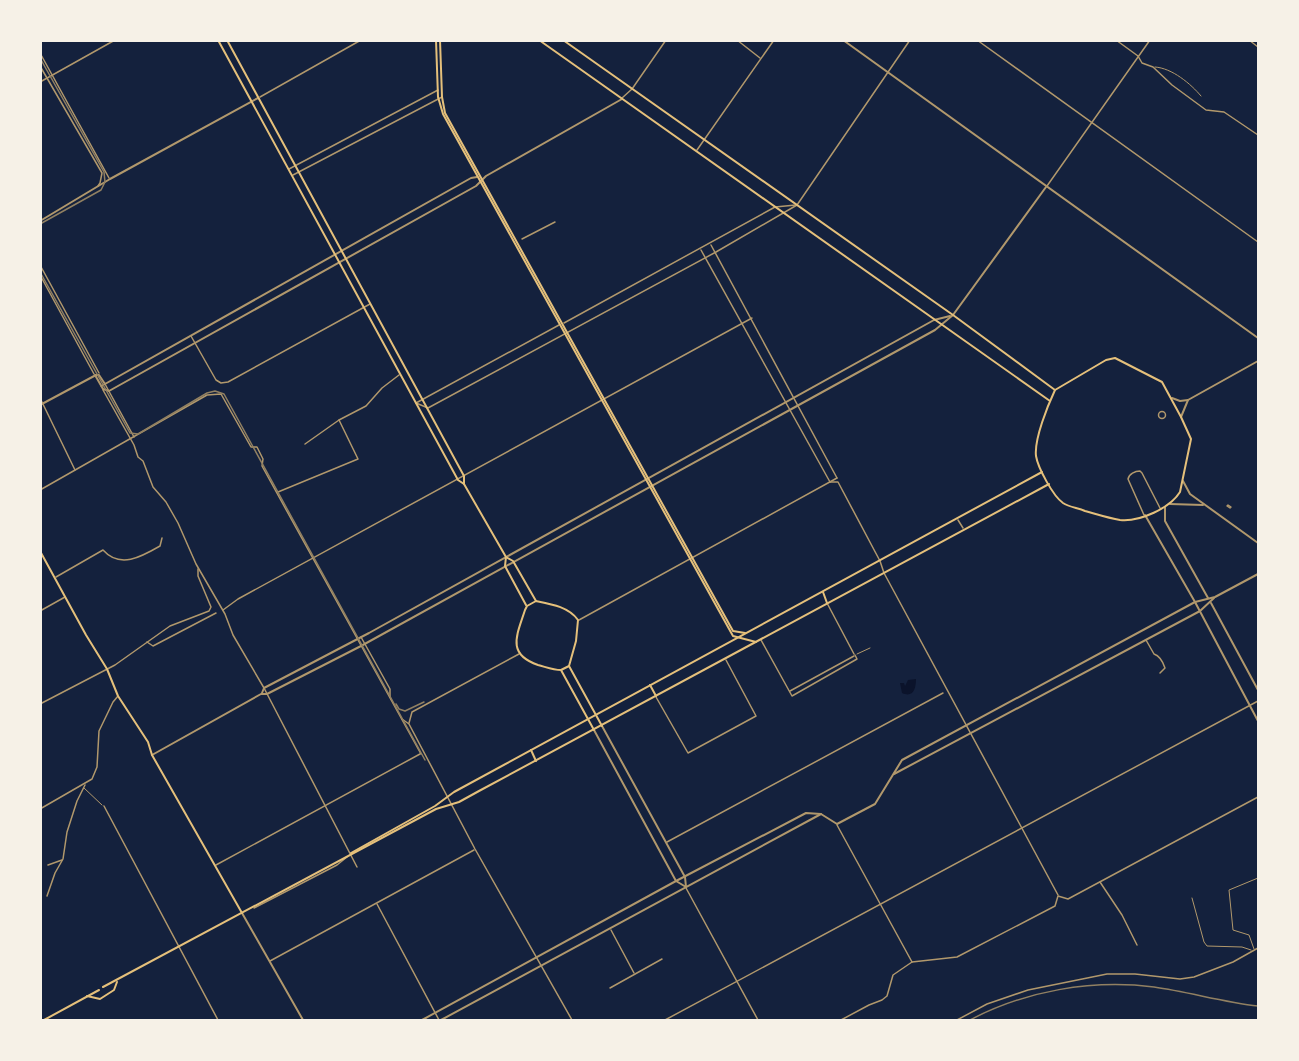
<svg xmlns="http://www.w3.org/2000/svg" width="1299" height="1061" font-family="Barlow,sans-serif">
<rect width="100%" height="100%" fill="#14213d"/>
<path fill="#0b132b" d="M 916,679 C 916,689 913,698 902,693 L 900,683 L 904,683 L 905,686 L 908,680 Z"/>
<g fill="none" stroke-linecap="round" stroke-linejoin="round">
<g stroke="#b1986c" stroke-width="1">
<path d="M 1155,67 C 1172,68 1191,84 1201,96"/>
<polyline points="857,654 870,648"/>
<polyline points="84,788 102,805"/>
<polyline points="1192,898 1204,942 1207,946 1242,947 1251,950"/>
<polyline points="1254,949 1249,935 1233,930 1229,890 1258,878"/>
</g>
<g stroke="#b1986c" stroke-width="1.5">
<polyline points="522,239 555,222"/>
<circle cx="1162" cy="415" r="3.5"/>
<polygon points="1228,505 1231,507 1230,508 1227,506"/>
<polyline points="667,842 943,693"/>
</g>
<g stroke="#b1986c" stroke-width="1.5">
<polyline points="737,40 760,58"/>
<polyline points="977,40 1258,242"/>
<polyline points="1116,40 1138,56 1142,63 1153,67 1172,85 1206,110 1224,112 1258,135"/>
<polyline points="1249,40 1258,47"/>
<polyline points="40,53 109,178"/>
<polyline points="40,66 102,173 100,183 98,186"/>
<polyline points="40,82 115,40"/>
<polyline points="260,97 361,40"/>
<polyline points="622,98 632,89 666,40"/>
<polyline points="697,150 774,40"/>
<polyline points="289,169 438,90"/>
<polyline points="293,175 442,97"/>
<polyline points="1047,186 1150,40"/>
<polyline points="711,245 837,478"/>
<polyline points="701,250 830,482"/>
<polyline points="40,265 99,373"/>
<polyline points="40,275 94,374"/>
<polyline points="564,323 775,207 796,205"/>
<polyline points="191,336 216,380 221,383 228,382 370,304"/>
<polyline points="101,386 105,384 134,437"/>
<polyline points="103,390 134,445 138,457 143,461 153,487 166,502 178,523 196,564 225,614 233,635 264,688 357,867"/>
<polyline points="40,398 75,470"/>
<polyline points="416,403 428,408 716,252 797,205 910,40"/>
<polyline points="416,403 559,325"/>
<polyline points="305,444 339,420"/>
<polyline points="830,482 838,482 880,561 884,573 1058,895"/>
<polyline points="40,490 207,395 221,394 251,447 257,447 263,459 262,466 421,754"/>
<polyline points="278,492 358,459 339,420 366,406 382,388 399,375"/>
<path d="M 1144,515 L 1128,479 C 1129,474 1135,471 1140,471 L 1142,473 L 1160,508"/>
<polyline points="958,520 963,528"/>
<path d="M 56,577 L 103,550 C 120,569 141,557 160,546 L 162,538"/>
<polyline points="827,603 854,654"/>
<polyline points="223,610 238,599 752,318"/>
<polyline points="40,611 65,597"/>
<polyline points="579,620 837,478"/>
<polyline points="361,637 390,689 390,697"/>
<polyline points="761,640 792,696 857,659 855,655"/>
<path d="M 1146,640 L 1154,654 C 1160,656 1163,662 1165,668 L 1160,673"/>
<polyline points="147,642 153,646 216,613"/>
<polyline points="790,691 854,656"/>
<polyline points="656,697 688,753 756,716 726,660"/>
<polyline points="40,704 115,665 170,626 209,611 211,607 198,576 198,569"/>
<polyline points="402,719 409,724 475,849 572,1020"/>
<polyline points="409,723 412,712 519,654"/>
<polyline points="104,806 218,1020"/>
<polyline points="40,809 92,779 97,767 99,731 113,702 118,696"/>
<polyline points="837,825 912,962"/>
<polyline points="48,865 62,860"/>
<polyline points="216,865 420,754"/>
<polyline points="40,866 41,866"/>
<polyline points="1100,882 1122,915 1137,945"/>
<polyline points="686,888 758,1020"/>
<polyline points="47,896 55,873 63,859 67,832 77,801 85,785"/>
<polyline points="377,904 439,1020"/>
<polyline points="254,908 337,865 347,857"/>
<polyline points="611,930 634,973"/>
<polyline points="40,941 41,939"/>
<polyline points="270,961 474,850"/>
<polyline points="610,988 662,959"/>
<polyline points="665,1020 1258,701"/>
<polyline points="841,1020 869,1005 882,1000 887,996 893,975 912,962 957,957 1055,906 1058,896 1068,899 1258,797"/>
<polyline points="957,1020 987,1004 1028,990 1107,974 1135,974 1180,979 1194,977 1233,962 1258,948"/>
</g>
<g stroke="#b1986c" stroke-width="2">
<polyline points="843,40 1258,338"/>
<polyline points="40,221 110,179 258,98"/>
<polyline points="95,375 103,389 109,391 476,186 486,176 622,99"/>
<polyline points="1172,398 1180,401 1188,400 1258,361"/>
<polyline points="40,405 96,375 99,375 105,384 471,178 477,177"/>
<polyline points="1181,417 1188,400"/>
<polyline points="1183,481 1190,494 1258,543"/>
<polyline points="1170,504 1203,505"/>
<polyline points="1165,507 1165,521 1208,598"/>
<polyline points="1145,515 1195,602 1258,721"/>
<polyline points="1211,603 1258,690"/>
<polyline points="262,693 264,688 369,633 934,320 950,316"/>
<polyline points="602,726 685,877 686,887"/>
<polyline points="594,730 676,881 686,887"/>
<polyline points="152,755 261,694 267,694 361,646 935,330 953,315 1046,187"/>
<polyline points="894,774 1200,611 1214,598"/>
<polyline points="242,913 303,1020"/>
<polyline points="422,1020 676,881 806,813 821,814 837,824 875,804 902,760 1195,602 1215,597 1258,574"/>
<polyline points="441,1020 821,814"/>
</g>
<g stroke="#e5c07b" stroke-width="2">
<polyline points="218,40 458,480 464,484 506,557 513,561 536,601"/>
<polyline points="227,40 464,476 464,484"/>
<polyline points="436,40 438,97 443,114 733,636 756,642"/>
<polyline points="440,40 442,97 445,113 733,631 745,633"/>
<polyline points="539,40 1050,401"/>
<polyline points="563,40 953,315 1055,390"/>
<path d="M 1115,358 L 1162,382 L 1181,417 L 1191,439 L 1180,492 C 1170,508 1140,522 1120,520 C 1108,518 1096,514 1085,511 C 1078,508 1069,507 1063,503 C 1053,496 1038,468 1036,456 C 1034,439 1048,405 1055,390 L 1106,360 Z"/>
<polyline points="40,551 86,635 107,669 118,696 148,742 152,755 242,913"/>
<polyline points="506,557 505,566 526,605"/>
<polyline points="823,592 827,603"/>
<path d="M 536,601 C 551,604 569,607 578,620 L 576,641 L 569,666 L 561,670 C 553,670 546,667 538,665 C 506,654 517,635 525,610 L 527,606 Z"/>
<polyline points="569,666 602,726"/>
<polyline points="561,670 594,730"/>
<polyline points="650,685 656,696"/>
<polyline points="531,750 536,761"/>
<polyline points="351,853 435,806 454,792 1042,472"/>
<polyline points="103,987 436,809 459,802 479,791 1049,484"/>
<polyline points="87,996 100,999 114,990 117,982"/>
<polyline points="44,1020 99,990"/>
</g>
<g stroke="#918062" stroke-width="1.5">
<polyline points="40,58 104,172 105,182 101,190 40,224"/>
<polyline points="40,272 130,433 138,434 207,393 215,391 224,394 425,760"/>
<polyline points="396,704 399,709 405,711 424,702"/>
</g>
<path stroke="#918062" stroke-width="1.5" d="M 970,1020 C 1025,991 1091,979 1154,987 C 1189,992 1223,1002 1258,1006"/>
</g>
<rect width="1299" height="1061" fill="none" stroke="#f6f1e7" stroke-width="84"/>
</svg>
